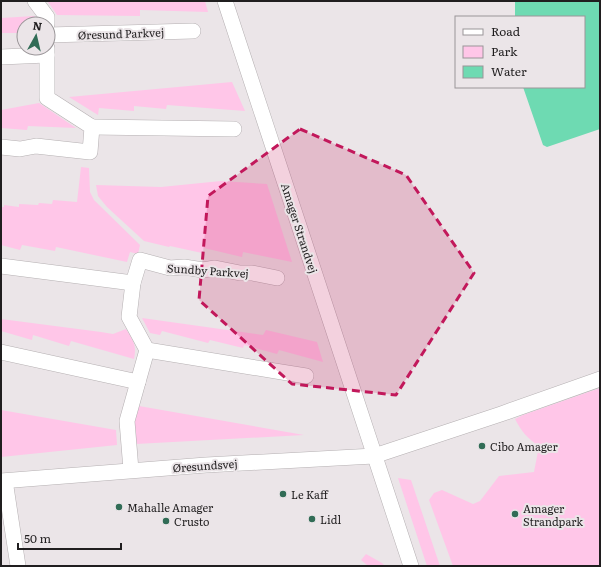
<svg xmlns="http://www.w3.org/2000/svg" width="601" height="567" font-family="Literata,serif">
<rect width="100%" height="100%" fill="#ebe5e8"/>
<g fill="#ffc6e8">
<polygon points="55,1 205,1 208,12 140,10 140,16 57,15 48,2"/>
<polygon points="34,16 38,22 38,24 24,24 24,33 1,33 1,18"/>
<polygon points="232,82 245,111 167,105 166,109 134,106 134,111 99,108 98,115 69,97"/>
<polygon points="39,103 76,128 28,126 27,130 1,128 1,110"/>
<polygon points="81,167 89,168 90,192 94,200 140,245 138,254 130,252 127,262 56,247 55,251 22,245 20,250 1,245 1,207 4,207 4,205 19,207 19,204 38,205 39,203 52,204 53,200 77,202"/>
<polygon points="221,181 267,184 292,262 243,252 242,257 204,248 202,253 170,246 169,247 144,241 107,207 98,196 96,185 161,187"/>
<polygon points="142,318 263,335 266,330 317,342 323,362 279,350 277,354 244,345 243,348 210,340 208,343 162,331 160,335 150,333"/>
<path d="M 1,319 L 101,332 L 113,334 L 126,329 C 133,340 137,345 134,359 L 71,341 L 69,346 L 33,335 L 32,340 L 1,331 Z"/>
<path d="M 600,388 L 600,566 L 453,566 L 429,500 L 434,493 L 442,490 L 473,504 L 480,501 L 499,476 L 534,472 L 539,446 C 528,439 521,431 515,419 L 523,415 Z"/>
<polygon points="139,406 304,435 136,444 134,417"/>
<polygon points="1,410 116,430 117,445 1,457"/>
<polygon points="398,478 411,480 440,566 427,566"/>
<polygon points="366,554 382,563 385,566 368,566 361,560"/>
</g>
<polygon fill="#6edab2" points="515,1 600,1 600,129 547,147 543,145 523,87 584,87 584,17 515,17"/>
<g fill="none" stroke-linecap="round" stroke-linejoin="round">
<g stroke="#b5b0b2" stroke-width="16">
<g id="minor">
<polyline points="35,1 47,17 47,24"/>
<polyline points="225,1 411,566"/>
<polyline points="48,35 193,31"/>
<polyline points="1,57 47,55"/>
<polyline points="92,127 234,129"/>
<polyline points="1,147 20,149 36,146 90,152 92,127 47,98 47,48"/>
<polyline points="1,266 133,283"/>
<polyline points="147,350 306,376"/>
<polyline points="1,352 138,382"/>
<polyline points="131,470 127,421 147,350 129,317 133,283 140,260 170,268 184,267 203,270 215,268 240,273 252,273 277,278"/>
<polyline points="1,481 206,465 374,456 501,414 600,379"/>
<polyline points="7,481 6,487 18,566"/>
</g>
</g>
<use href="#minor" stroke="#fff" stroke-width="15"/>
</g>
<path fill="#c2185b" fill-opacity="0.2" stroke="#c2185b" stroke-width="3" stroke-dasharray="8 5" stroke-linejoin="round" d="M 300,129 L 406,175 L 474,273 L 396,395 L 292,384 L 199,300 L 208,196 Z"/>
<g fill="#316c56" stroke="#ebe5e8" stroke-width="1.5">
<circle cx="482" cy="446" r="4"/>
<circle cx="283" cy="494" r="4"/>
<circle cx="119" cy="507" r="4"/>
<circle cx="515" cy="514" r="4"/>
<circle cx="312" cy="519" r="4"/>
<circle cx="166" cy="521" r="4"/>
</g>
<g text-anchor="middle" dominant-baseline="central" stroke-width="4" stroke-linejoin="round" paint-order="stroke">
<g font-size="11" fill="#201e1f" stroke="#ebe5e8">
<text transform="translate(121 33) rotate(-2)">Øresund Parkvej</text>
<text transform="translate(300 228) rotate(72)">Amager Strandvej</text>
<text transform="translate(208 270) rotate(4)">Sundby Parkvej</text>
<text transform="translate(205 465) rotate(-4)">Øresundsvej</text>
</g>
<g font-size="11" fill="#201e1f" stroke="#ebe5e8" text-anchor="start">
<text x="490" y="446">Cibo Amager</text>
<text x="291" y="494">Le Kaff</text>
<text x="127" y="507">Mahalle Amager</text>
<text x="523" y="508">Amager<tspan x="523" dy="13">Strandpark</tspan></text>
<text x="320" y="519">Lidl</text>
<text x="174" y="521">Crusto</text>
</g>
</g>
<rect width="601" height="567" fill="none" stroke="#201e1f" stroke-width="4"/>
<rect x="455" y="16" width="130" height="72" fill="#ebe5e8" stroke="#9a9598"/>
<rect x="463" y="29" width="20" height="6" fill="#ffffff" stroke="#9a9598"/>
<text x="491" y="36" font-size="12" fill="#201e1f">Road</text>
<rect x="463" y="46" width="20" height="12" fill="#ffc6e8" stroke="#9a9598"/>
<text x="491" y="56" font-size="12" fill="#201e1f">Park</text>
<rect x="463" y="66" width="20" height="12" fill="#6edab2" stroke="#9a9598"/>
<text x="491" y="76" font-size="12" fill="#201e1f">Water</text>
<g transform="translate(36 36) rotate(8)"><circle r="19" fill="#ebe5e8" stroke="#9a9598"/>
<path d="M0-3L7 15L0 10L-7 15Z" fill="#316c56"/>
<text y="-6" font-size="11" font-weight="bold" text-anchor="middle" fill="#201e1f">N</text>
</g>
<path d="M18 543v6h103v-6" fill="none" stroke="#201e1f" stroke-width="2"/>
<text x="24" y="543" font-size="12" fill="#201e1f" stroke="#ebe5e8" stroke-width="3" paint-order="stroke">50 m</text>
</svg>
